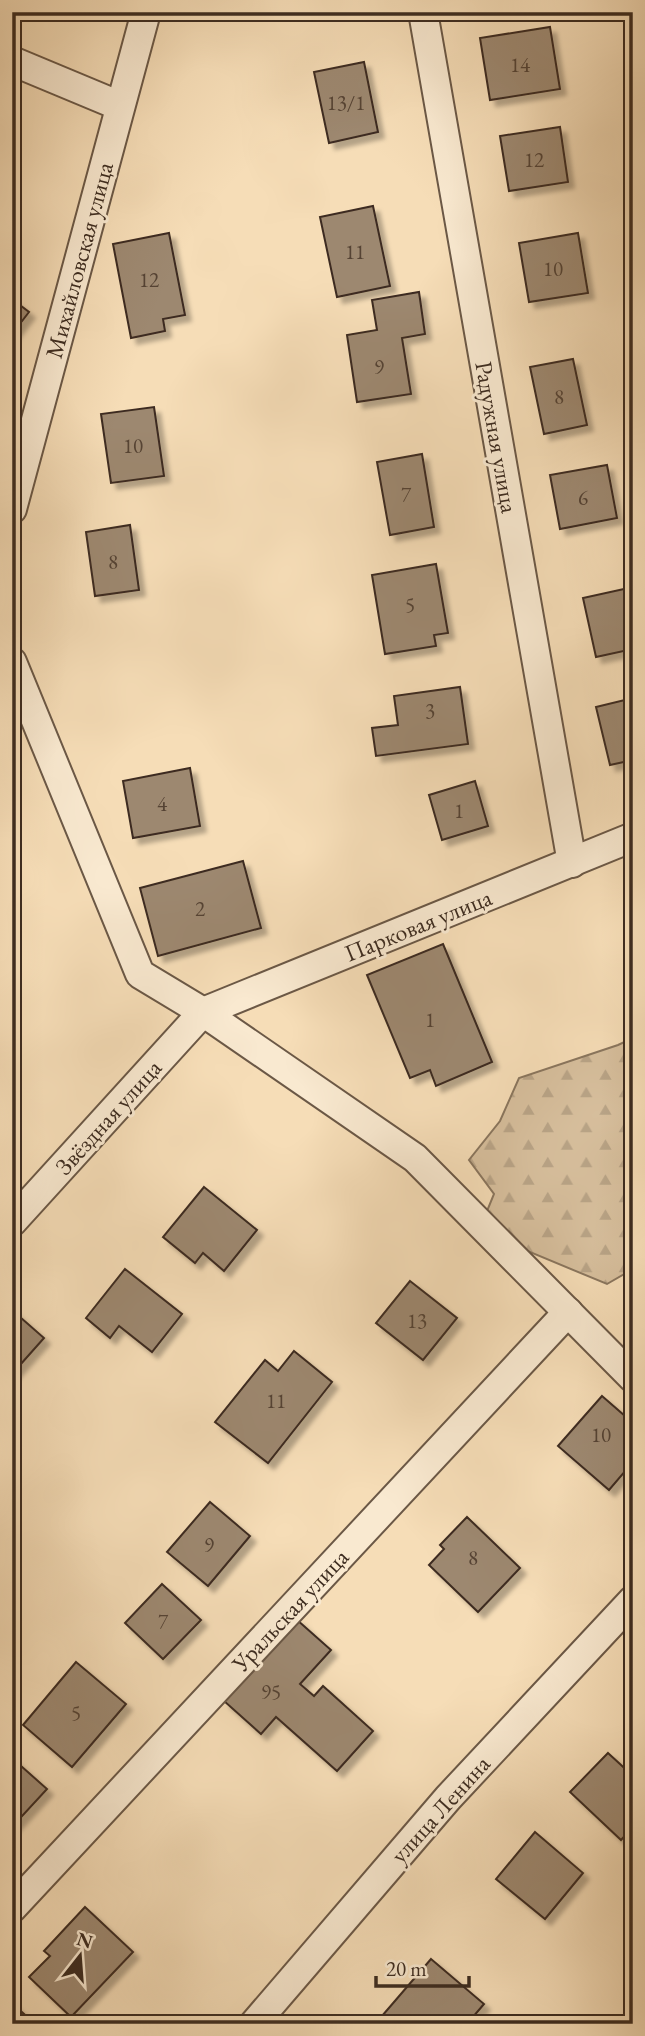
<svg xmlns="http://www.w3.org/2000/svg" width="645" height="2036" font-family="'EB Garamond',serif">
<defs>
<pattern id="forest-firs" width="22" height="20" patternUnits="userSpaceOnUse" patternTransform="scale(1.75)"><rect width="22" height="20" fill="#d7bf9d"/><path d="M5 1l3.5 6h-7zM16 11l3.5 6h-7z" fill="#b9a487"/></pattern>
<filter id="shadow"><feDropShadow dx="6" dy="6" stdDeviation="2" flood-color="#0004"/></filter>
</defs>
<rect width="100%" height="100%" fill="#f6ddb7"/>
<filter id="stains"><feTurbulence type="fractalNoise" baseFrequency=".00286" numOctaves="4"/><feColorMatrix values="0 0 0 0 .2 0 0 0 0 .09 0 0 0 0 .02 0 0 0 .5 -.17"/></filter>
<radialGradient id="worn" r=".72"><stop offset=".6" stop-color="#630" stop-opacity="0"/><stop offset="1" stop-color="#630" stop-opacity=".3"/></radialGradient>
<polygon fill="url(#forest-firs)" stroke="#8a765e" stroke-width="2" points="633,1038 633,1269 607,1284 525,1250 485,1216 494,1194 469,1160 500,1121 519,1078 618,1045"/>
<g fill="#9d886f" stroke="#3d2c20" stroke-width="2" filter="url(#shadow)">
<polygon points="550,27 560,89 490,100 480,38"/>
<polygon points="364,62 378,132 329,143 314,72"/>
<polygon points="560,127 568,182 509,191 500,136"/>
<polygon points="373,206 390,286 337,297 320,217"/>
<polygon points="169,233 185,315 163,319 165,331 131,338 113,244"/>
<polygon points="578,233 588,293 529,302 519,243"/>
<polygon points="419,292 425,334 402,338 411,394 357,402 347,335 377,330 372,300"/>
<polygon points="12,299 29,312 12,334"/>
<polygon points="573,359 587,425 544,434 530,367"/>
<polygon points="154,407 164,476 111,483 101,414"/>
<polygon points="422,454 434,527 390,535 377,462"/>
<polygon points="607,465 617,518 560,529 550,475"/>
<polygon points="130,525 139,590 95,596 86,532"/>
<polygon points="436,564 448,633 434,635 436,646 385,654 372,575"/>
<polygon points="633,587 633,649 596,657 583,598"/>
<polygon points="460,687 468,744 376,756 372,728 398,725 394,696"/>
<polygon points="633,698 633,760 610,765 596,707"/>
<polygon points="190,768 200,826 133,838 123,781"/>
<polygon points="475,781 488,826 442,840 429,795"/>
<polygon points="243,861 261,928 158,956 140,888"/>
<polygon points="443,944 492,1062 436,1086 430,1070 410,1078 367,975"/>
<polygon points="204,1187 257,1230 224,1271 203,1253 195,1263 163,1237"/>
<polygon points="125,1269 182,1314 152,1352 119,1326 110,1338 86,1318"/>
<polygon points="410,1281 457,1318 423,1360 376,1323"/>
<polygon points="12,1310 44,1338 12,1374"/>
<polygon points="294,1351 332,1382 268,1463 215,1422 265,1360 278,1371"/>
<polygon points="602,1396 633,1423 633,1462 609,1490 558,1446"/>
<polygon points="210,1502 250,1536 208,1586 167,1552"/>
<polygon points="467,1517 520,1568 478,1612 429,1565 444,1549 440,1545"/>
<polygon points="162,1584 201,1620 163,1659 125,1623"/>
<polygon points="296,1619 331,1650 300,1684 314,1696 323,1686 373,1731 337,1771 276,1717 261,1734 224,1701"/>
<polygon points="76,1662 126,1704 72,1767 23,1725"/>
<polygon points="608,1753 633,1776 633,1827 621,1840 570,1792"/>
<polygon points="12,1758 47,1789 12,1827"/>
<polygon points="535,1832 583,1873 545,1919 496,1879"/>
<polygon points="85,1907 133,1952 71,2017 29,1977 50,1956 44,1951"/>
<polygon points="431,1959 484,2004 467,2024 391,2024 382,2016"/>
<polygon points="12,2003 35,2024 12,2024"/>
</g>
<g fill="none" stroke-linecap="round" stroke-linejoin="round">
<g stroke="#6b5846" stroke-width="32">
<g id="minor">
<polyline points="423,12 572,863"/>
<polyline points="12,61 120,106"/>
<polyline points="12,509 146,12"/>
<polyline points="12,662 140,974 203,1012 415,1158 633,1378"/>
<polyline points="12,1222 203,1012 633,837"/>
<polyline points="12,1908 568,1312"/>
<polyline points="254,2024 448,1798 633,1600"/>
</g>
</g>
<use href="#minor" stroke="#f9e9d0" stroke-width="28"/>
</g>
<g text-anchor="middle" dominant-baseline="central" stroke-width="6" stroke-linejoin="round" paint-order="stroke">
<g font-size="21" fill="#554334">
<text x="520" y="64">14</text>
<text x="346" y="102">13/1</text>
<text x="534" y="159">12</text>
<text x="355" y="251">11</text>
<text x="553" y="268">10</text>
<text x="149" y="279">12</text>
<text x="379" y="366">9</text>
<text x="559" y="396">8</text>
<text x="133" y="445">10</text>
<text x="406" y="494">7</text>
<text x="583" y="497">6</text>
<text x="113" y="561">8</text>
<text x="410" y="604">5</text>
<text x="430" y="710">3</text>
<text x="162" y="803">4</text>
<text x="459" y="810">1</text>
<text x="200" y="908">2</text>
<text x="430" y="1019">1</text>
<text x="417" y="1320">13</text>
<text x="276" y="1400">11</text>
<text x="601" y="1434">10</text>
<text x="209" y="1544">9</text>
<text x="473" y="1557">8</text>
<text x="163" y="1621">7</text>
<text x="271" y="1691">95</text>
<text x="76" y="1712">5</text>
</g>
<g font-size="24" fill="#3d2c20" stroke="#f9e9d0">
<text transform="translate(79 260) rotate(-75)">Михайловская улица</text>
<text transform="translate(497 437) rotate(80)">Радужная улица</text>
<text transform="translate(418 925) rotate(-22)">Парковая улица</text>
<text transform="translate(108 1117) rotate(-48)">Звёздная улица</text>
<text transform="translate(290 1610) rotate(-47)">Уральская улица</text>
<text transform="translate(440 1809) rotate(-48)">улица Ленина</text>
</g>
</g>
<rect width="645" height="2036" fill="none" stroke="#f6ddb7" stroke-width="42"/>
<rect x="14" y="14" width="617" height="2008" fill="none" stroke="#3d2c20" stroke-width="3.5"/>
<rect x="21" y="21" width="603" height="1994" fill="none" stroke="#3d2c20" stroke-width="2"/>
<g transform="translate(80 1956) rotate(17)" stroke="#f9e9d0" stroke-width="5" paint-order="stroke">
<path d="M0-5L12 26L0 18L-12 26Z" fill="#3d2c20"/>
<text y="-10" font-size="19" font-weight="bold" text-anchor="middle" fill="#3d2c20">N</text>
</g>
<path d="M376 1976v10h93v-10" fill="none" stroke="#3d2c20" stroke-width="3.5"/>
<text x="386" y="1976" font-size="21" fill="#3d2c20" stroke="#f9e9d0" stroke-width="5" paint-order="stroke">20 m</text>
<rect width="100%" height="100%" filter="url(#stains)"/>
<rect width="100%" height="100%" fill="url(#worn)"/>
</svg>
